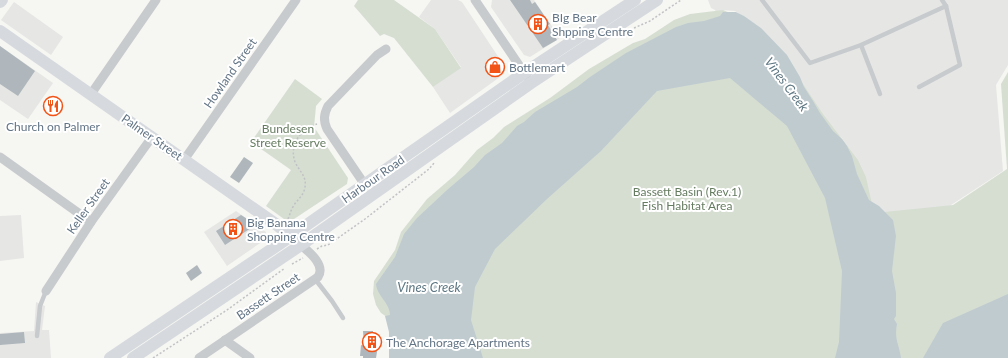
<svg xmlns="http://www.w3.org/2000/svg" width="1008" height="358" font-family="Lato,sans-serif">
<rect width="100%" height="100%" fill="#f6f6f2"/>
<g fill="#e6e7e5">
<polygon points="431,0 458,0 462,2 505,67 504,74 450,113 433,87 461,67 435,29 419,17"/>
<polygon points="492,0 534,0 560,38 530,57 524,55 491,7"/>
<polygon points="708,0 1008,0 1008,65 996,85 1003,171 948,207 887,214 869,200 842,138 832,131 758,26 735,11 722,10 717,13 715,10 711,8"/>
<polygon points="14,2 63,37 51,55 1,20"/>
<polygon points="0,46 53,83 28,119 0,100"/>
<polygon points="236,211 266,232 266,239 227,266 204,232"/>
<polygon points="21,215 24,258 0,261 0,216"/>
<polygon points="36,302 45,306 42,330 49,330 51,358 0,358 0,333 34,331"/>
</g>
<g fill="#d6ded2">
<polygon points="358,0 394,0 435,29 461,68 433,87 394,38 384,34 380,36 354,6"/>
<polygon points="723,10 739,17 797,75 823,114 858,160 866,177 874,213 953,205 1007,169 1001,84 1008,72 1008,358 409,358 403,328 381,313 376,305 373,294 374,281 395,250 401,232 427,199 455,175 477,150 493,138 504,127 550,98 589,69 633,43 645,39 674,20 690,14"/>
<polygon points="295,79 322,99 316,106 314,127 348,178 347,184 294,219 284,219 266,206 291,170 251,142"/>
</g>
<g fill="#c0cbd0">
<path d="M 723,12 L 736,12 L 744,16 L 761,28 L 787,55 L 800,77 L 804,87 L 813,101 L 820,113 L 833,131 L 842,139 L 847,146 L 852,156 L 857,174 L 869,200 L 879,206 L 893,220 L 896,236 L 892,271 L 896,293 L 896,316 L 894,319 L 897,324 C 894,340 899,343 901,358 L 835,358 L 839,342 L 842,271 L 825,198 L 787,126 L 730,78 L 657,91 L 601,151 L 547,199 L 495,249 L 475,287 L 471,320 L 483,358 L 389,358 L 389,332 L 385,316 L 390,315 C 390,303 377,296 376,284 L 395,257 L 404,234 L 417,218 L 447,190 L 474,167 L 485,155 L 502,143 L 517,126 L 524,122 L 535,112 L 577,87 L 590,77 L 626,53 L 676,27 L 688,23 L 704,21 L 720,16 Z"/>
<polygon points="1008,294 1008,358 923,358 943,323"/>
</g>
<g fill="#afb7bc">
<polygon points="510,0 530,0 532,4 535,2 550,24 548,25 557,40 543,48"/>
<polygon points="0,46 35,71 18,96 0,84"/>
<polygon points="244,157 253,163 239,183 230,177"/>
<polygon points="241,215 252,222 251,228 225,245 216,231"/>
<polygon points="197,265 202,273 191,281 186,273"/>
<polygon points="363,331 373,331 373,334 377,335 376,337 380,338 380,346 378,346 376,358 363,358 363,356 360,356 361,345 364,346"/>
<polygon points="24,332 25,343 0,345 0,334"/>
</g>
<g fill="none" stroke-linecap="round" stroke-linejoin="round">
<g stroke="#c0c2c4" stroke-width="1.5" stroke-dasharray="2 2" stroke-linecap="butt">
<polyline points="634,28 650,21 681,0"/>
<path d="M 288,219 C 290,214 291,210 294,205 C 298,199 304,195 305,187 C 307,176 299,171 295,162 C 289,145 300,129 317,124"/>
<polyline points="317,249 322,246 328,245 365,219 429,169 434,163"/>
<polyline points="292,264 303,258"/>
<polyline points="153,358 227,310 285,268"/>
</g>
<g stroke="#c8cbce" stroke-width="4.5">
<polyline points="762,0 810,63 861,45 946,6 942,0"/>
<polyline points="861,45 880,94"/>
<polyline points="919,87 960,65 946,6"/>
<polyline points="315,279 332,301 343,318"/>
<polyline points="37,336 40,306 46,291"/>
</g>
<g stroke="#c8cbce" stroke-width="9">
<polyline points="475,0 527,77"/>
<polyline points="91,94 156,0"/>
<polyline points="0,157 91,222"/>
<polyline points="184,160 296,0"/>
<path d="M 365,185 L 327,129 C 323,120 324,114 328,106 L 377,55 L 386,49"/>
<polyline points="46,291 91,222 152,137"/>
<polyline points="225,340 250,358"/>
<path d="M 199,358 L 318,277 C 326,265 309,252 301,245"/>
</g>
<g stroke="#d6dadf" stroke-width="12">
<polyline points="0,2 2,0"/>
<polyline points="0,31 277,225 296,241"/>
<polyline points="110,358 278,245 524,73 635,0"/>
<polyline points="133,358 301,245 531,83 657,0"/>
</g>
</g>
<defs>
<g id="building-ring" transform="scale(1)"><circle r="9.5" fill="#fff" stroke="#f25316" stroke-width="1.5"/><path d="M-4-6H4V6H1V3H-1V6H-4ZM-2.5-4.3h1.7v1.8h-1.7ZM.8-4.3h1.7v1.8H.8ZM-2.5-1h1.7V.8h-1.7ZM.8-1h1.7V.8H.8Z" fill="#f25316"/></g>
<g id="shop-ring" transform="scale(1)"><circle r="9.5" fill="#fff" stroke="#f25316" stroke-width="1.5"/><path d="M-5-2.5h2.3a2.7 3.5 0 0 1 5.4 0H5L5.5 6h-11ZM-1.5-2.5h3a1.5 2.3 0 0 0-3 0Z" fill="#f25316"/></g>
<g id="restaurant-ring" transform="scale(1)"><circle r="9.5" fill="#fff" stroke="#f25316" stroke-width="1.5"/><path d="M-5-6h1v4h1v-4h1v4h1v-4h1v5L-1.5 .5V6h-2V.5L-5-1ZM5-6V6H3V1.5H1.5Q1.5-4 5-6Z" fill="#f25316"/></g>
</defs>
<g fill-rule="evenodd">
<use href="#building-ring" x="538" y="24"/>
<use href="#shop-ring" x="495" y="67"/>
<use href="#restaurant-ring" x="53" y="106"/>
<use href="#building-ring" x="233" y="229"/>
<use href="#building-ring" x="372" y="342"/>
</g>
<g text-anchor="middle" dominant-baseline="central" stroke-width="4" stroke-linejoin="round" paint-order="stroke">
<g font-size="12" fill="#627485" stroke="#fff" text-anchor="start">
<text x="552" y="17">BIg Bear<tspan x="552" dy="14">Shpping Centre</tspan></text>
<text x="509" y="67">Bottlemart</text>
<text x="53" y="126" text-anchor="middle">Church on Palmer</text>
<text x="247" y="222">Big Banana<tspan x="247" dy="14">Shopping Centre</tspan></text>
<text x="386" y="342">The Anchorage Apartments</text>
</g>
<g font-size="12" fill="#627485" stroke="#fff">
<text transform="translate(230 73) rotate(-55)">Howland Street</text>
<text transform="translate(152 137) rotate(35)">Palmer Street</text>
<text transform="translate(373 179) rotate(-35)">Harbour Road</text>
<text transform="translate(88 206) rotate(-55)">Keller Street</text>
<text transform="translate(268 296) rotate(-34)">Bassett Street</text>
</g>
<g font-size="12" fill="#667c61" stroke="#fff">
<text x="288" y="128">Bundesen<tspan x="288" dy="14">Street Reserve</tspan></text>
<text x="687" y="191">Bassett Basin (Rev.1)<tspan x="687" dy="14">Fish Habitat Area</tspan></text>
</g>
<g font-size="13" font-style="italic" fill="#5e7783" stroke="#fff">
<text transform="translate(787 84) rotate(53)">Vines Creek</text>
<text x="429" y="287">Vines Creek</text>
</g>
</g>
</svg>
